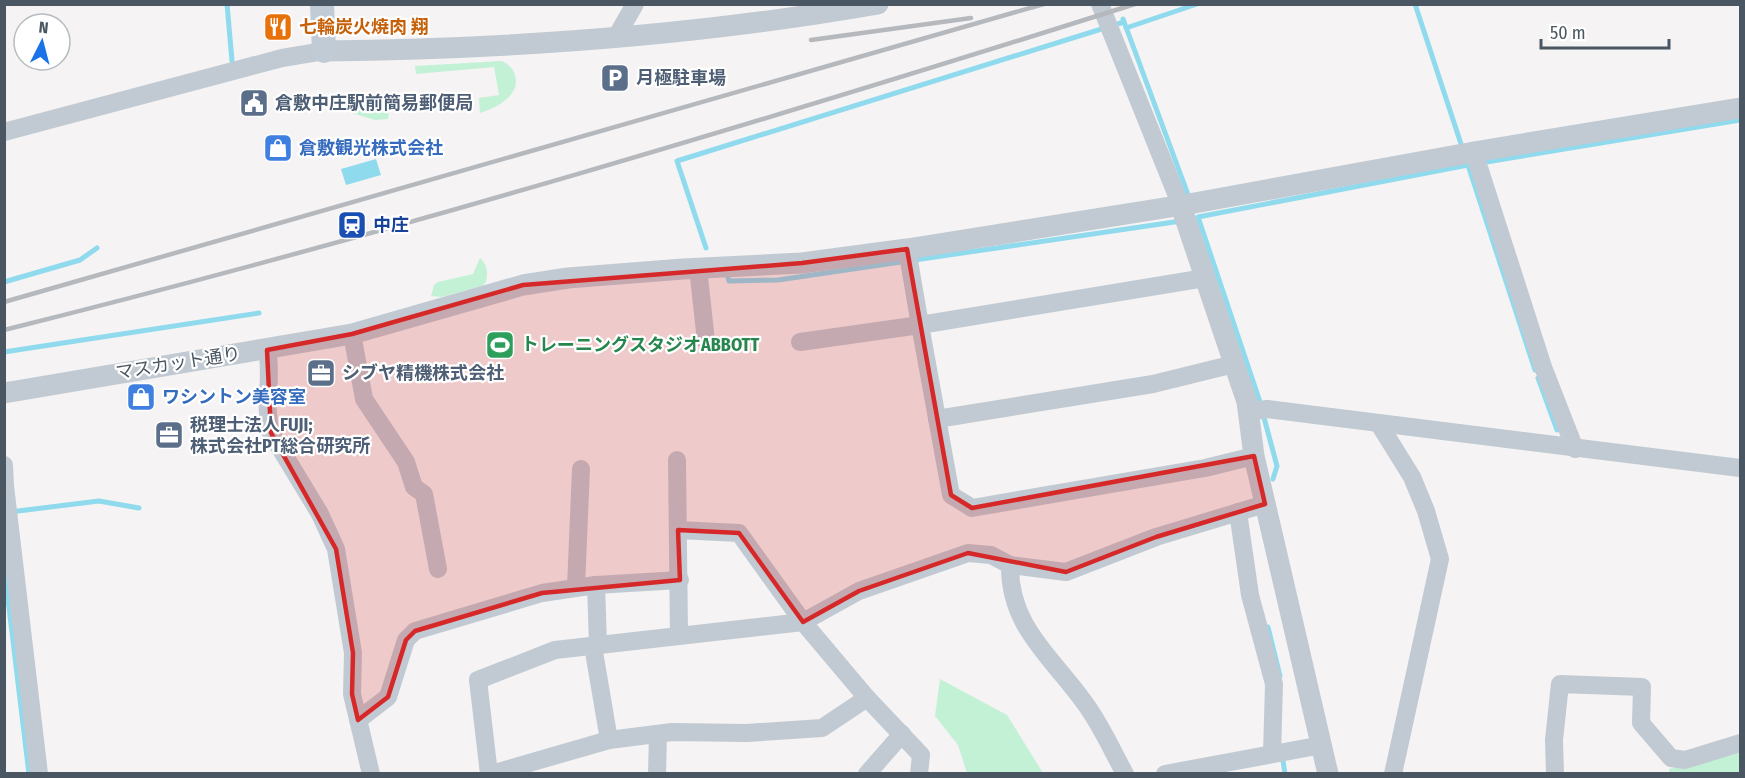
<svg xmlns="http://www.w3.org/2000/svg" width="1745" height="778" font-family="'Fira Sans Condensed','Noto Sans JP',sans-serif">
<rect width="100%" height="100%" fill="#f5f3f3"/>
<g fill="#c3f1d5">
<path d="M 502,61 C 508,64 513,68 515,75 C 521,96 496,108 480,113 L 479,98 L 499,95 L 494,67 L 416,74 L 415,66 Z"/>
<polygon points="354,93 390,102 388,119 375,120 342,110 342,97"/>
<path d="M 480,258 C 488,266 488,272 486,282 L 482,286 L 441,297 L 431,296 L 434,285 L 438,282 L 473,274 Z"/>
<polygon points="940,679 1007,715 1043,773 967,773 958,745 935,716"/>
<polygon points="1740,749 1740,773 1669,774 1669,769"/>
</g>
<polygon fill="#90daee" points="376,159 381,175 346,185 341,169"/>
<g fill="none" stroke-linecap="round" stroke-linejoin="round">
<g stroke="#90daee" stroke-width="5">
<polyline points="227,4 232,61"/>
<polyline points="1415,4 1463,150"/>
<polyline points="1123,19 1190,200"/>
<polyline points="1126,28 1197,4"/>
<polyline points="1467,162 1535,370"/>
<polyline points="706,248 677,161 1124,22"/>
<polyline points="728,278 729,281 778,280 1181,221"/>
<polyline points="4,282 80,260 97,248"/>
<polyline points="4,352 259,313"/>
<polyline points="1538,378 1557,430"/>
<polyline points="1273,479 1277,466 1259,399 1198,217 1468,165 1740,120"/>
<polyline points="10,512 99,501 139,508"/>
<polyline points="4,566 29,774"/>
<polyline points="1268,627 1280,676"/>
<polyline points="1282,754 1285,774"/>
</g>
<g stroke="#c1cad2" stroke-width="18">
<polyline points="1100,4 1181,206"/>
<polyline points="615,39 635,4"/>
<polyline points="4,132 282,58 324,51"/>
<polyline points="1474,152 1543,367 1575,449"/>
<polyline points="698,268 706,341"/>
<polyline points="1205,278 920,325 951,495 972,508 1205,468 1254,456"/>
<polyline points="352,334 364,399 406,462 414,487 424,494 438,569"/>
<polyline points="800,342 920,325 907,249"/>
<path d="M 267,350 C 273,377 263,405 271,433 L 320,514 L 336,549 L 353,653 L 352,694 L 371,774"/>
<polyline points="1249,412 1267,409 1740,468"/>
<polyline points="937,419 1153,384 1234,364"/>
<polyline points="1379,424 1412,477 1426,511 1440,559 1393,774"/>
<polyline points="677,460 679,636"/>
<polyline points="4,465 5,486 39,774"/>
<polyline points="1238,512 1250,595 1274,684 1272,754"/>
<polyline points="678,530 739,533 803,622 867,698 921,755 919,774"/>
<path d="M 1010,565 C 1009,626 1051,656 1084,702 C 1100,723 1112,750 1125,774"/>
<polyline points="596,585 598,645"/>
<polyline points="576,587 581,469"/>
<polyline points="593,646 609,740"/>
<polyline points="358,720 388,697 406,640 415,631 542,593 596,585 680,580"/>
<polyline points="489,774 478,680 555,650 803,622 859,591 968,553 991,555 1010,565 1066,572 1156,537 1265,504"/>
<polyline points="491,774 609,740 672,732 747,733 822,728 867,698"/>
<polyline points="657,774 658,734"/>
<polyline points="867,774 902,734"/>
<polyline points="1165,774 1322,745"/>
<polyline points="1555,774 1554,740 1560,684 1642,687 1641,723 1671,758 1685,760 1740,743"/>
</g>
<g stroke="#c1cad2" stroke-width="21">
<path d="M 324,51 C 509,49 695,36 878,4"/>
<polyline points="1181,206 1247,402 1254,456 1328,774"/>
<polyline points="4,393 352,334 523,285 568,278 683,269 802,263 907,249 1189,204 1474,152 1740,108"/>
</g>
<polyline stroke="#c1cbd6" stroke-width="24" points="322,4 324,51"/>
<g stroke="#b5b8bd" stroke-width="4.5">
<polyline points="811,40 971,18"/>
<polyline points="4,302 1044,4"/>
<path d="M 4,330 C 385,235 761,122 1135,4"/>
</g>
</g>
<path fill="#d62828" fill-opacity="0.2" stroke="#d62828" stroke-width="4.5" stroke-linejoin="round" d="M 907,249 L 951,495 L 972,508 L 1254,456 L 1265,504 L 1156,537 L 1066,572 L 968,553 L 859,591 L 803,622 L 739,533 L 678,530 L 680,580 L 542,593 L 415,631 L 406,640 L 388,697 L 358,720 L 352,694 L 353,653 L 336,549 L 271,433 L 267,350 L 352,334 L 523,285 L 802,263 Z"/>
<defs>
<g id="restaurant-square" transform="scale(1.5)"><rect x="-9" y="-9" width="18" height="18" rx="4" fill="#e8710a" stroke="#fff"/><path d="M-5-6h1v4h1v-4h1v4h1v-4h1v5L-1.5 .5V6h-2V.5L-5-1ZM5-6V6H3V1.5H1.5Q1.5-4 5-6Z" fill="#fff"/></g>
<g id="parking-square" transform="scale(1.5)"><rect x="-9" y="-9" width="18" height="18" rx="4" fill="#5c6f8a" stroke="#fff"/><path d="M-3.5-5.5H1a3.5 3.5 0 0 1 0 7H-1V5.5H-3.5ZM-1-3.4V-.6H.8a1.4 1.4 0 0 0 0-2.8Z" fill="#fff"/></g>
<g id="civic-square" transform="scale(1.5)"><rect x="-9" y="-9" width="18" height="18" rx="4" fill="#5c6f8a" stroke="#fff"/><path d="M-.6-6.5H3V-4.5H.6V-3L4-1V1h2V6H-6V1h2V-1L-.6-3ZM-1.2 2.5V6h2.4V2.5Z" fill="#fff"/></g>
<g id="shop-square" transform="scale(1.5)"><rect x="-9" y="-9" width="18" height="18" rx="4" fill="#3f7fe0" stroke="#fff"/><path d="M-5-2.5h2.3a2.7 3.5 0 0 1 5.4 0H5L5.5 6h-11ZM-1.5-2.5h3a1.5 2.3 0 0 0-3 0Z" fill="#fff"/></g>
<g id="station-square" transform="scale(1.5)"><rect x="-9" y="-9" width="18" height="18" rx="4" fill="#1a4fb4" stroke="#fff"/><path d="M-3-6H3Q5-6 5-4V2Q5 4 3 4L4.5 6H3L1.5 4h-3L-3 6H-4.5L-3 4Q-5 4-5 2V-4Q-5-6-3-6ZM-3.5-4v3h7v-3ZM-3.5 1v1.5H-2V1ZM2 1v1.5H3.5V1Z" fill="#fff"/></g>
<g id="stadium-square" transform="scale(1.5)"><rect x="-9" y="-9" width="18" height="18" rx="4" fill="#2e9e5b" stroke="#fff"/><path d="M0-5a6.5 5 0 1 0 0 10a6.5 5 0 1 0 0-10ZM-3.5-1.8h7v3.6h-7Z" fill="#fff"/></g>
<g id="office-square" transform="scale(1.5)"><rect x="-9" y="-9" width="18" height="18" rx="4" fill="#5c6f8a" stroke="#fff"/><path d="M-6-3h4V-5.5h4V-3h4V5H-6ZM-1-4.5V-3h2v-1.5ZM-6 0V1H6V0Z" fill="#fff"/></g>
</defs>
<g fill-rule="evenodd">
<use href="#restaurant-square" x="278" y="27"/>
<use href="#parking-square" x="615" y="78"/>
<use href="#civic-square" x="254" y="103"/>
<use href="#shop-square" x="278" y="148"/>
<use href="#station-square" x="352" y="225"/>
<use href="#stadium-square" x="500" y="345"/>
<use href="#office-square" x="321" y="373"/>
<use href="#shop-square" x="141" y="397"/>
<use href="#office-square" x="169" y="435"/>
</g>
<g text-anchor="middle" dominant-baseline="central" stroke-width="4.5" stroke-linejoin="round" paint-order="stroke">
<g font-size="18" font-weight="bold" fill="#c56008" stroke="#fff" text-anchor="start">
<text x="299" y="27">七輪炭火焼肉 翔</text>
</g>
<g font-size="18" font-weight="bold" fill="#4e5e75" stroke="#fff" text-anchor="start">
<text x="636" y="78">月極駐車場</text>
<text x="275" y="103">倉敷中庄駅前簡易郵便局</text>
<text x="342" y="373">シブヤ精機株式会社</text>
<text x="190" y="425">税理士法人FUJI;<tspan x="190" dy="21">株式会社PT総合研究所</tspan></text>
</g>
<g font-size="18" font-weight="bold" fill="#366cbe" stroke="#fff" text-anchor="start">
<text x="299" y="148">倉敷観光株式会社</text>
<text x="162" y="397">ワシントン美容室</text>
</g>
<g font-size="18" font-weight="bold" fill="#164399" stroke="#fff" text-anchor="start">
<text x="373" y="225">中庄</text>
</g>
<g font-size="18" font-weight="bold" fill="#27864d" stroke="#fff" text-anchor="start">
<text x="521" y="345">トレーニングスタジオABBOTT</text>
</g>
<g font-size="18" fill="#4a5661" stroke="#fff">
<text transform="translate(178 363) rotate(-9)">マスカット通り</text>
</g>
</g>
<rect width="1745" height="778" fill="none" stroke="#4a5661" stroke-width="12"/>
<g transform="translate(42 42) rotate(6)"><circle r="28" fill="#ffffff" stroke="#b7bbc0" stroke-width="1.5"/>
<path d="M0-4.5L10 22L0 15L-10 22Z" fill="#1a73e8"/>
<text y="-9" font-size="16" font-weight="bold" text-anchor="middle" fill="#4a5661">N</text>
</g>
<path d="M1541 39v9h128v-9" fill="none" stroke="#4a5661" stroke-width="3"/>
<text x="1550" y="39" font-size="18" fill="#4a5661" stroke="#ffffff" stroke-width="4.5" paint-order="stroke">50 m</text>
</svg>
